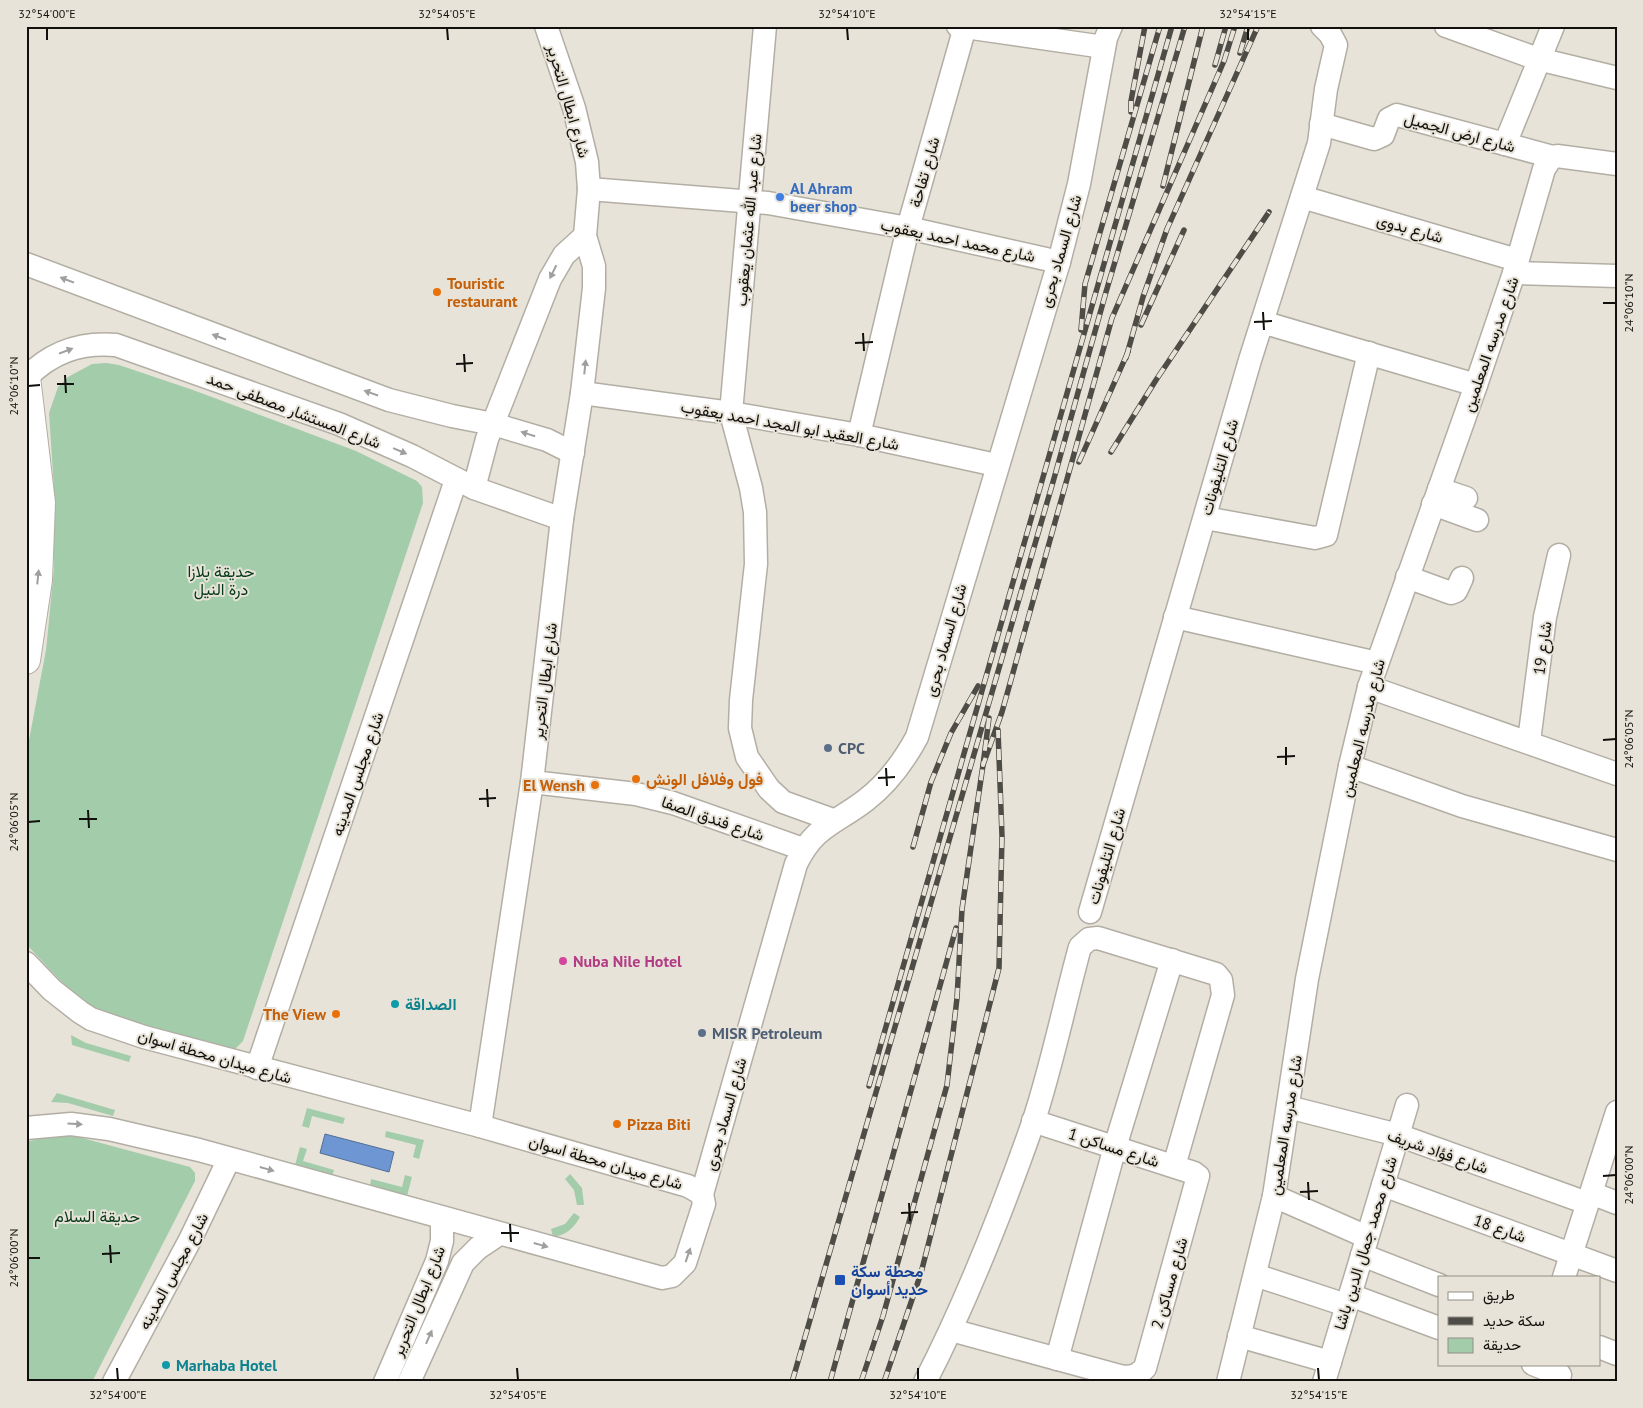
<svg xmlns="http://www.w3.org/2000/svg" width="1643" height="1408" font-family="'PT Sans',Vazirmatn,sans-serif">
<rect width="100%" height="100%" fill="#e8e3d8"/>
<g fill="#a2ccaa">
<polygon points="106,363 119,365 193,390 356,451 417,481 422,487 423,503 243,1041 233,1051 115,1020 75,996 26,944 26,756 46,650 54,569 54,488 49,413 58,387 68,377 92,364"/>
<polygon points="71,1035 86,1043 131,1056 129,1062 72,1045"/>
<polygon points="57,1093 115,1110 113,1116 68,1103 51,1102"/>
<polygon points="307,1108 345,1118 343,1124 312,1116 309,1128 302,1126"/>
<polygon points="386,1131 424,1140 419,1159 413,1157 416,1145 385,1137"/>
<polygon points="53,1135 71,1135 190,1167 195,1173 195,1181 92,1382 26,1382 26,1142"/>
<polygon points="300,1147 307,1149 303,1161 334,1170 332,1176 295,1165"/>
<polygon points="570,1174 582,1188 584,1205 577,1205 574,1190 565,1179"/>
<polygon points="405,1175 412,1177 407,1196 370,1186 371,1179 402,1187"/>
<path d="M 574,1213 L 580,1217 C 573,1229 566,1235 553,1237 L 551,1229 L 565,1224 Z"/>
</g>
<polygon fill="#6d96d3" stroke="#516e97" points="325,1134 394,1152 389,1172 320,1153"/>
<g fill="none" stroke-linecap="round" stroke-linejoin="round">
<g stroke="#b3aea4" stroke-width="25">
<g id="minor">
<polyline points="765,26 731,413 751,488 755,512 756,564 741,700 740,728 747,757 769,789 783,802 833,820"/>
<polyline points="958,26 1104,47"/>
<polyline points="1446,26 1538,59 1617,78"/>
<polyline points="1321,124 1374,139 1383,135 1389,119 1397,115 1553,157"/>
<polyline points="1505,144 1553,26"/>
<polyline points="589,189 768,203 908,228 1059,262"/>
<polyline points="1302,197 1517,260"/>
<polyline points="26,264 389,400 452,416 493,424 547,440 573,453"/>
<polyline points="1514,273 1617,276"/>
<polyline points="1262,322 1476,385"/>
<path d="M 26,378 C 51,352 80,342 116,345 L 339,424 L 412,456 L 474,488 L 562,519"/>
<polyline points="582,393 731,413 859,435 996,465"/>
<polyline points="859,435 908,228 965,27"/>
<polyline points="474,488 487,439 550,279 564,255 585,236"/>
<polyline points="1439,489 1466,498"/>
<polyline points="1433,504 1477,520"/>
<polyline points="1205,518 1315,538 1326,535 1369,353"/>
<polyline points="1407,577 1451,593 1456,591 1462,578"/>
<polyline points="1175,617 1377,663"/>
<polyline points="1369,687 1617,774"/>
<polyline points="1529,741 1545,617 1559,555"/>
<polyline points="1350,766 1462,806 1617,850"/>
<polyline points="532,782 636,794 673,803 803,849"/>
<polyline points="1090,912 1250,360 1319,143 1326,89 1336,45 1330,34 1322,26"/>
<polyline points="26,963 52,990 80,1012 91,1019 144,1037 480,1126 688,1186 702,1194 704,1204 685,1263 672,1276 662,1278 199,1150 109,1129 71,1124 26,1128"/>
<polyline points="257,1068 456,480"/>
<polyline points="1288,1107 1398,1135 1587,1203"/>
<polyline points="480,1126 532,782 562,519 582,393 594,288 594,266 585,236 589,189 587,162 574,108 546,26"/>
<polyline points="1383,1185 1617,1271"/>
<polyline points="1591,1193 1617,1203"/>
<path d="M 702,1194 L 796,864 C 815,825 835,824 866,800 C 888,783 904,761 917,737 L 1059,262 L 1079,184 L 1106,38 L 1111,26"/>
<polyline points="1274,1196 1367,1237"/>
<polyline points="1362,1255 1439,1285"/>
<polyline points="1255,1275 1346,1305"/>
<polyline points="1564,1277 1617,1112"/>
<polyline points="1350,1295 1439,1328"/>
<path d="M 951,1330 L 1120,1376 C 1131,1378 1137,1376 1145,1368 L 1198,1176 L 1194,1173 L 1033,1121"/>
<polyline points="1239,1336 1330,1362"/>
<polyline points="1599,1347 1617,1354"/>
<polyline points="1057,1359 1115,1147 1172,960"/>
<polyline points="1533,1364 1560,1375"/>
<polyline points="114,1382 190,1240 229,1159"/>
<polyline points="385,1382 437,1261 442,1241 442,1218"/>
<polyline points="409,1382 463,1263 478,1248 499,1234"/>
<path d="M 925,1382 C 968,1299 1002,1211 1033,1123 C 1052,1066 1064,1005 1080,947 L 1089,939 L 1098,938 L 1216,974 L 1221,980 L 1223,995 L 1174,1166"/>
<polyline points="1228,1382 1274,1196 1307,979 1350,766 1369,687 1476,385 1514,273 1544,169 1551,158 1557,156 1617,164"/>
<polyline points="1324,1382 1407,1105"/>
</g>
</g>
<g stroke="#b3aea4" stroke-width="30">
<polyline id="major" points="26,377 41,503 38,580 26,660"/>
</g>
<use href="#minor" stroke="#fff" stroke-width="22"/>
<use href="#major" stroke="#fff" stroke-width="28"/>
<g stroke="#4e4c46" stroke-width="5.5">
<g id="rail">
<polyline points="1240,53 1248,26"/>
<polyline points="1215,65 1226,26"/>
<polyline points="1131,112 1131,101 1145,26"/>
<polyline points="1163,186 1203,26"/>
<polyline points="1141,325 1184,230"/>
<polyline points="1081,330 1085,284 1160,26"/>
<polyline points="1126,358 1143,297 1167,229 1258,26"/>
<polyline points="1111,452 1156,380 1269,212"/>
<polyline points="1079,462 1128,352"/>
<polyline points="989,718 983,765 1002,712 1112,318 1224,61 1235,26"/>
<polyline points="913,847 931,782 951,733 978,686"/>
<polyline points="869,1086 1172,26"/>
<polyline points="792,1382 1055,475 1106,292 1185,26"/>
<polyline points="830,1382 956,928"/>
<polyline points="861,1382 883,1316 947,1085 957,998 962,909 983,765"/>
<polyline points="884,1382 921,1273 999,968 1002,836 998,730"/>
</g>
</g>
<use href="#rail" stroke="#e8e3d8" stroke-width="4" stroke-dasharray="11" stroke-linecap="butt"/>
</g>
<defs><path id="oneway-solid" d="M-6-.8H1V-3.2L6.5 0L1 3.2V.8H-6Z" transform="scale(1.25)"/></defs>
<g fill="#a09f9e">
<use href="#oneway-solid" transform="translate(553 272) rotate(116)"/>
<use href="#oneway-solid" transform="translate(67 280) rotate(-159)"/>
<use href="#oneway-solid" transform="translate(219 337) rotate(-159)"/>
<use href="#oneway-solid" transform="translate(66 351) rotate(-21)"/>
<use href="#oneway-solid" transform="translate(585 367) rotate(-84)"/>
<use href="#oneway-solid" transform="translate(371 393) rotate(-161)"/>
<use href="#oneway-solid" transform="translate(528 434) rotate(-163)"/>
<use href="#oneway-solid" transform="translate(400 451) rotate(23)"/>
<use href="#oneway-solid" transform="translate(38 577) rotate(-84)"/>
<use href="#oneway-solid" transform="translate(75 1124) rotate(3)"/>
<use href="#oneway-solid" transform="translate(267 1169) rotate(16)"/>
<use href="#oneway-solid" transform="translate(541 1245) rotate(16)"/>
<use href="#oneway-solid" transform="translate(688 1255) rotate(-71)"/>
<use href="#oneway-solid" transform="translate(429 1337) rotate(-66)"/>
</g>
<path fill="none" stroke="#11100c" stroke-width="2" d="M 47,28 L 47,40M 447,28 L 448,40M 847,28 L 848,40M 1248,28 L 1248,40M 1603,303 L 1616,303M 1263,312 L 1264,330M 1254,322 L 1272,321M 863,333 L 864,351M 855,343 L 873,342M 464,354 L 465,372M 456,364 L 473,363M 65,375 L 66,393M 57,384 L 74,384M 28,386 L 40,385M 1603,740 L 1616,739M 1286,747 L 1286,765M 1277,757 L 1295,756M 886,768 L 887,786M 878,778 L 895,777M 487,789 L 488,807M 479,799 L 496,798M 88,810 L 89,828M 79,819 L 97,819M 28,822 L 40,821M 1603,1176 L 1616,1175M 1308,1182 L 1309,1200M 1300,1192 L 1318,1191M 909,1203 L 910,1221M 901,1213 L 918,1212M 510,1224 L 511,1242M 501,1233 L 519,1233M 110,1245 L 111,1263M 102,1254 L 120,1253M 28,1258 L 40,1258M 117,1368 L 118,1380M 517,1368 L 518,1380M 918,1368 L 918,1380M 1318,1368 L 1319,1380"/>
<circle fill="#3f7fe0" stroke="#e8e3d8" stroke-width="2" cx="780" cy="197" r="5"/>
<g fill="#e8710a" stroke="#e8e3d8" stroke-width="2">
<circle cx="437" cy="292" r="5"/>
<circle cx="636" cy="779" r="5"/>
<circle cx="595" cy="785" r="5"/>
<circle cx="336" cy="1014" r="5"/>
<circle cx="617" cy="1124" r="5"/>
</g>
<g fill="#5c6f8a" stroke="#e8e3d8" stroke-width="2">
<circle cx="828" cy="748" r="5"/>
<circle cx="702" cy="1033" r="5"/>
</g>
<circle fill="#d1479c" stroke="#e8e3d8" stroke-width="2" cx="563" cy="961" r="5"/>
<g fill="#0f9aa8" stroke="#e8e3d8" stroke-width="2">
<circle cx="395" cy="1004" r="5"/>
<circle cx="166" cy="1365" r="5"/>
</g>
<rect fill="#1a4fb4" stroke="#e8e3d8" stroke-width="2" x="834" y="1274" width="12" height="12" rx="2.5"/>
<g text-anchor="middle" dominant-baseline="central" stroke-width="4" stroke-linejoin="round" paint-order="stroke">
<g font-size="16" fill="#11100c" stroke="#e8e3d8">
<text transform="translate(569 101) rotate(74)">شارع ابطال التحرير</text>
<text transform="translate(1460 132) rotate(15)">شارع ارض الجميل</text>
<text transform="translate(924 172) rotate(-74)">شارع تفاحة</text>
<text transform="translate(748 220) rotate(-85)">شارع عبد الله عثمان يعقوب</text>
<text transform="translate(1410 228) rotate(16)">شارع بدوى</text>
<text transform="translate(958 240) rotate(12)">شارع محمد احمد يعقوب</text>
<text transform="translate(1060 251) rotate(-74)">شارع السماد بحرى</text>
<text transform="translate(1490 344) rotate(-71)">شارع مدرسه المعلمين</text>
<text transform="translate(294 410) rotate(21)">شارع المستشار مصطفى حمد</text>
<text transform="translate(790 425) rotate(10)">شارع العقيد ابو المجد احمد يعقوب</text>
<text transform="translate(1219 467) rotate(-74)">شارع التليفونات</text>
<text transform="translate(945 640) rotate(-74)">شارع السماد بحرى</text>
<text transform="translate(1542 648) rotate(-82)">شارع 19</text>
<text transform="translate(544 681) rotate(-83)">شارع ابطال التحرير</text>
<text transform="translate(1362 728) rotate(-76)">شارع مدرسه المعلمين</text>
<text transform="translate(357 774) rotate(-71)">شارع مجلس المدينه</text>
<text transform="translate(713 818) rotate(19)">شارع فندق الصفا</text>
<text transform="translate(1106 856) rotate(-74)">شارع التليفونات</text>
<text transform="translate(215 1056) rotate(16)">شارع ميدان محطة اسوان</text>
<text transform="translate(725 1114) rotate(-74)">شارع السماد بحرى</text>
<text transform="translate(1285 1125) rotate(-81)">شارع مدرسه المعلمين</text>
<text transform="translate(1114 1147) rotate(18)">شارع مساكن 1</text>
<text transform="translate(1438 1151) rotate(19)">شارع فؤاد شريف</text>
<text transform="translate(606 1162) rotate(16)">شارع ميدان محطة اسوان</text>
<text transform="translate(1500 1228) rotate(20)">شارع 18</text>
<text transform="translate(1365 1243) rotate(-73)">شارع محمد جمال الدين باشا</text>
<text transform="translate(173 1271) rotate(-62)">شارع مجلس المدينه</text>
<text transform="translate(1169 1283) rotate(-74)">شارع مساكن 2</text>
<text transform="translate(418 1301) rotate(-68)">شارع ابطال التحرير</text>
</g>
<g font-size="16" font-weight="bold" fill="#366cbe" stroke="#e8e3d8" text-anchor="start">
<text x="790" y="188">Al Ahram<tspan x="790" dy="18">beer shop</tspan></text>
</g>
<g font-size="16" font-weight="bold" fill="#c56008" stroke="#e8e3d8" text-anchor="start">
<text x="447" y="283">Touristic<tspan x="447" dy="18">restaurant</tspan></text>
<text x="646" y="779">فول وفلافل الونش</text>
<text x="585" y="785" text-anchor="end">El Wensh</text>
<text x="326" y="1014" text-anchor="end">The View</text>
<text x="627" y="1124">Pizza Biti</text>
</g>
<g font-size="16" fill="#023817" stroke="#e8e3d8">
<text x="221" y="571">حديقة بلازا<tspan x="221" dy="18">درة النيل</tspan></text>
<text x="97" y="1216">حديقة السلام</text>
</g>
<g font-size="16" font-weight="bold" fill="#4e5e75" stroke="#e8e3d8" text-anchor="start">
<text x="838" y="748">CPC</text>
<text x="712" y="1033">MISR Petroleum</text>
</g>
<g font-size="16" font-weight="bold" fill="#b23c85" stroke="#e8e3d8" text-anchor="start">
<text x="573" y="961">Nuba Nile Hotel</text>
</g>
<g font-size="16" font-weight="bold" fill="#0d838f" stroke="#e8e3d8" text-anchor="start">
<text x="405" y="1004">الصداقة</text>
<text x="176" y="1365">Marhaba Hotel</text>
</g>
<g font-size="16" font-weight="bold" fill="#164399" stroke="#e8e3d8" text-anchor="start">
<text x="851" y="1271">محطة سكة<tspan x="851" dy="18">حديد أسوان</tspan></text>
</g>
</g>
<rect width="1643" height="1408" fill="none" stroke="#e8e3d8" stroke-width="55"/>
<rect x="1438" y="1276" width="162" height="90" fill="#e8e3d8" stroke="#928f86"/>
<rect x="1448" y="1292" width="25" height="8" fill="#ffffff" stroke="#928f86"/>
<text x="1483" y="1300" font-size="15" fill="#11100c">طريق</text>
<rect x="1448" y="1317" width="25" height="8" fill="#4e4c46" stroke="#928f86"/>
<text x="1483" y="1326" font-size="15" fill="#11100c">سكة حديد</text>
<rect x="1448" y="1338" width="25" height="15" fill="#a2ccaa" stroke="#928f86"/>
<text x="1483" y="1350" font-size="15" fill="#11100c">حديقة</text>
<rect x="28" y="28" width="1588" height="1352" fill="none" stroke="#11100c" stroke-width="2"/>
<g font-size="12" text-anchor="middle" fill="#11100c">
<text x="47" y="18">32°54'00"E</text>
<text x="447" y="18">32°54'05"E</text>
<text x="847" y="18">32°54'10"E</text>
<text x="1248" y="18">32°54'15"E</text>
<text transform="translate(1629 303) rotate(-90)" y="4">24°06'10"N</text>
<text transform="translate(14 386) rotate(-90)" y="4">24°06'10"N</text>
<text transform="translate(1629 739) rotate(-90)" y="4">24°06'05"N</text>
<text transform="translate(14 822) rotate(-90)" y="4">24°06'05"N</text>
<text transform="translate(1629 1175) rotate(-90)" y="4">24°06'00"N</text>
<text transform="translate(14 1258) rotate(-90)" y="4">24°06'00"N</text>
<text x="118" y="1399">32°54'00"E</text>
<text x="518" y="1399">32°54'05"E</text>
<text x="918" y="1399">32°54'10"E</text>
<text x="1319" y="1399">32°54'15"E</text>
</g>
</svg>
